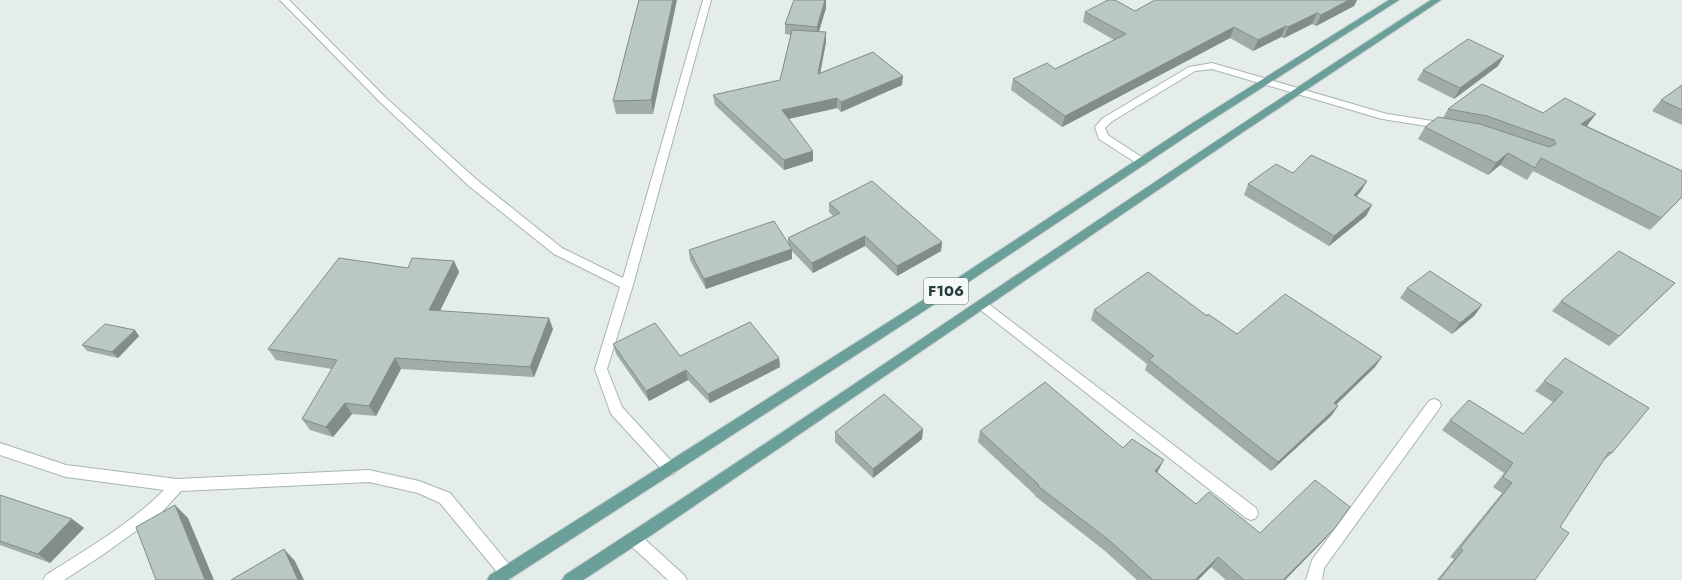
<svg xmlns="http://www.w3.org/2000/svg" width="1682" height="580" font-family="Jost,sans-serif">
<rect width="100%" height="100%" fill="#e5edea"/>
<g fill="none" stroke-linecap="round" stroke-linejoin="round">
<g stroke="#a7b5b2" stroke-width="2">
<g id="minor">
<polygon points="280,0 289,0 385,97 477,180 562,248 623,278 703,0 711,0 633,285 607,369 622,407 675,465 677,469 675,473 670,475 665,473 611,414 595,369 620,287 554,254 469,186 379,101"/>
<polygon points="1212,63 1387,114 1446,123 1451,126 1446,129 1382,119 1212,69 1195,71 1111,122 1105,128 1108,135 1146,160 1147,162 1146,164 1138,164 1099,139 1095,127 1103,118 1189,67"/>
<polygon points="982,300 986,302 1256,508 1258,513 1256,518 1251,520 1246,518 978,308 976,305 978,302"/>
<polygon points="1434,399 1439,401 1441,405 1439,409 1324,568 1322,580 1306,580 1312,560 1429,401"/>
<path d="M0 443 66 465 177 479 369 470 419 481 450 493 512 568 515 573 512 578 508 580 502 578 440 503 418 493 369 482 181 491 161 513 101 556 64 580H43L46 575C84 551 133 522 164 490L66 477 0 455Z"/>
<polygon points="634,532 639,534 684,575 687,580 668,580 629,544 627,539 629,534"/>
</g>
</g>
<g stroke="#c2c9c8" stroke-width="2">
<g id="major">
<polygon points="1389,0 1399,0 1196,130 961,287 508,580 487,580 490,575 953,281 1188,126"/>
<path d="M1431 0H1441L1237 136 650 536 583 580H562L565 575C856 387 1140 188 1431 0Z"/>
</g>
</g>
<use href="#minor" fill="#fff" fill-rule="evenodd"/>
<use href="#major" fill="#6ba09a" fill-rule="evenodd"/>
</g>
<g fill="#a0aca9">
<polygon points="639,0 653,114 616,114 613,101"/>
<polygon points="1155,0 1357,0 1354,6 1316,26 1312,24 1284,38 1281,37 1253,51 1230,38 1062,127 1011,90 1013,79 1055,69 1114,40 1083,22 1085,12 1135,11"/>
<polygon points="826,8 819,32 826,32 826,42 820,74 902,85 841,112 837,108 789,119 813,161 784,170 715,105 713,95 780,80 791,35 785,34 785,24"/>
<polygon points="1498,66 1454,99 1417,80 1423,70"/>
<polygon points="1682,85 1682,125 1652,111 1661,100"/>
<polygon points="1448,109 1543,113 1587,126 1682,171 1682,197 1650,230 1533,171 1527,180 1500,165 1488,175 1418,139 1425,127 1443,118"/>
<polygon points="1293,173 1367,181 1361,191 1356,197 1372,205 1366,216 1329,246 1244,195 1248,184"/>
<polygon points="829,203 942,242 941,251 897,276 865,246 813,273 792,251 792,259 706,289 690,260 689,250 788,243 788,238 833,216 829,212"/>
<polygon points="454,261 459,272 440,311 553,329 534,377 401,369 376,416 352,414 333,437 310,430 302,419 332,369 276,360 268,349 408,268"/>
<polygon points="1675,283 1609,346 1552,311 1561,301"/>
<polygon points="1407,288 1482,305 1474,316 1452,334 1400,298"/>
<polygon points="1094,310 1207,316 1237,334 1375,367 1336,405 1338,406 1331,416 1271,471 1145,370 1147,364 1091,320"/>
<polygon points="139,336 118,358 87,351 82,345"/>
<polygon points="613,344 680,356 779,358 780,367 710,403 688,380 649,401 616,354"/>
<polygon points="1565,358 1612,453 1603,461 1560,527 1535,580 1437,580 1454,559 1450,557 1502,493 1493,487 1504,473 1442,430 1450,420 1523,434 1553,402 1535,391"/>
<polygon points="923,429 922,439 873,478 835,442 835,432"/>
<polygon points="980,431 1123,448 1158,471 1157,472 1196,504 1260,533 1326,538 1285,580 1226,580 1211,567 1198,580 1137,580 1105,551 1035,496 1035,495 978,442"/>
<polygon points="0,495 72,519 84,528 50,563 0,545"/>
</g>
<g fill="#828c89">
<polygon points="673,0 677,0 653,114 651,100"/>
<polygon points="825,0 826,0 826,8 817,37 817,27"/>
<polygon points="1349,0 1357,0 1354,6 1316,26 1321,15"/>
<polygon points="1317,13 1312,24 1284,38 1288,27"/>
<polygon points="1286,26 1281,37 1253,51 1258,40"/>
<polygon points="1234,27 1230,38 1062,127 1065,116"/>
<polygon points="826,32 826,42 818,84 818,74"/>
<polygon points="1504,56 1498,66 1454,99 1460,88"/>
<polygon points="903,76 902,85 841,112 841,102"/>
<polygon points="837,98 837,108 783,120 782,110"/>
<polygon points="1596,114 1587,126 1572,136 1581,124"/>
<polygon points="813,151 813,161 784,170 784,160"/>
<polygon points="1508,153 1500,165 1488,175 1496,163"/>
<polygon points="1367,181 1361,191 1348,206 1354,195"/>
<polygon points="1682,197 1650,230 1661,218"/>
<polygon points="1372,205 1366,216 1329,246 1334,236"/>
<polygon points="865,236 865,246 813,273 812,263"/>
<polygon points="942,242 941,251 897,276 897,266"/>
<polygon points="792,249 792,259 706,289 704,279"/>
<polygon points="454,261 459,272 435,321 429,310"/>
<polygon points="1675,283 1665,293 1609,346 1619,336"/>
<polygon points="1482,305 1474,316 1452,334 1460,323"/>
<polygon points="549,318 553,329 534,377 530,367"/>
<polygon points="135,330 139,336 118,358 112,352"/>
<polygon points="1382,357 1375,367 1327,413 1334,403"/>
<polygon points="395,358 401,369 376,416 369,406"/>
<polygon points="779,358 780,367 710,403 708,394"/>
<polygon points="686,370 688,380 649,401 646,391"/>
<polygon points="345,403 352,414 333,437 326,427"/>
<polygon points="1338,406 1331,416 1271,471 1278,462"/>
<polygon points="923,429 922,439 873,478 873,469"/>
<polygon points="1164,460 1158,471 1149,481 1155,471"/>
<polygon points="175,505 188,518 214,580 205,580"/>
<polygon points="72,519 84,528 50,563 38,554"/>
<polygon points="1335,528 1326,538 1285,580 1283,580"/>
<polygon points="284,549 295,561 304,580 298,580"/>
<polygon points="1218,557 1211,567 1198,580 1195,580"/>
</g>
<g fill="#bac8c4" stroke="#828c89">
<polygon points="639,0 673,0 651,100 613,101"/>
<polygon points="794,0 825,0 817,27 785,24"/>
<polygon points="1108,0 1115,0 1135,11 1155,0 1349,0 1321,15 1317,13 1288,27 1286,26 1258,40 1234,27 1065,116 1013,79 1047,63 1055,69 1126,34 1085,12"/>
<polygon points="792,30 826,32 818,74 873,52 903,76 841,102 837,98 782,110 813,151 784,160 713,95 780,80"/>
<polygon points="1468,39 1504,56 1460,88 1423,70"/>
<polygon points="1482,84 1543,113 1565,98 1596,114 1581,124 1682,171 1682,197 1661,218 1541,158 1535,168 1508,153 1496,163 1425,127 1438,117 1480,124 1549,147 1556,144 1554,140 1487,116 1448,109"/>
<polygon points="1682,85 1682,110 1661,100"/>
<polygon points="1311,155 1367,181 1354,195 1372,205 1334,236 1248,184 1276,164 1293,173"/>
<polygon points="872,181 942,242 897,266 865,236 812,263 788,238 840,213 829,203"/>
<polygon points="774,221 792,249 704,279 689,250"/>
<polygon points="1619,251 1675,283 1619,336 1561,301"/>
<polygon points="339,258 408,268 412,258 454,261 429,310 549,318 530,367 395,358 369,406 345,403 326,427 302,419 337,360 268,349"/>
<polygon points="1430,271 1482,305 1460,323 1407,288"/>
<polygon points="1148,272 1207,316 1208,314 1237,334 1285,294 1382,357 1334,403 1338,406 1278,462 1149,360 1154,356 1094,310"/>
<polygon points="750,322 779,358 708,394 686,370 646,391 613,344 655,323 680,356"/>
<polygon points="105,324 135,330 112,352 82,345"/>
<polygon points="1565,358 1649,408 1612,453 1609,452 1560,527 1569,533 1535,580 1439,580 1463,550 1460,548 1512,483 1503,477 1513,463 1450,420 1469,400 1523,434 1563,392 1544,381"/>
<polygon points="1045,382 1123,448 1132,439 1164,460 1155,471 1196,504 1209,492 1260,533 1315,480 1350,507 1335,528 1283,580 1244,580 1218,557 1195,580 1153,580 1110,541 1038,486 1039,485 980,431"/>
<polygon points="884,394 923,429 873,469 835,432"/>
<polygon points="0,495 72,519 38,554 0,541"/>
<polygon points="175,505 205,580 156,580 136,527"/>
<polygon points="284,549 298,580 231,580"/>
</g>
<g text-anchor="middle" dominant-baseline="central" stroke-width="4" stroke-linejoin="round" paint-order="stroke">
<rect fill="#f5faf8" stroke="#637674" stroke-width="1" x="924" y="278" width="44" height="26" rx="3"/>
<g font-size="15" font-weight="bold" fill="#243e3b">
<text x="946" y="291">F106</text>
</g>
</g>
</svg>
